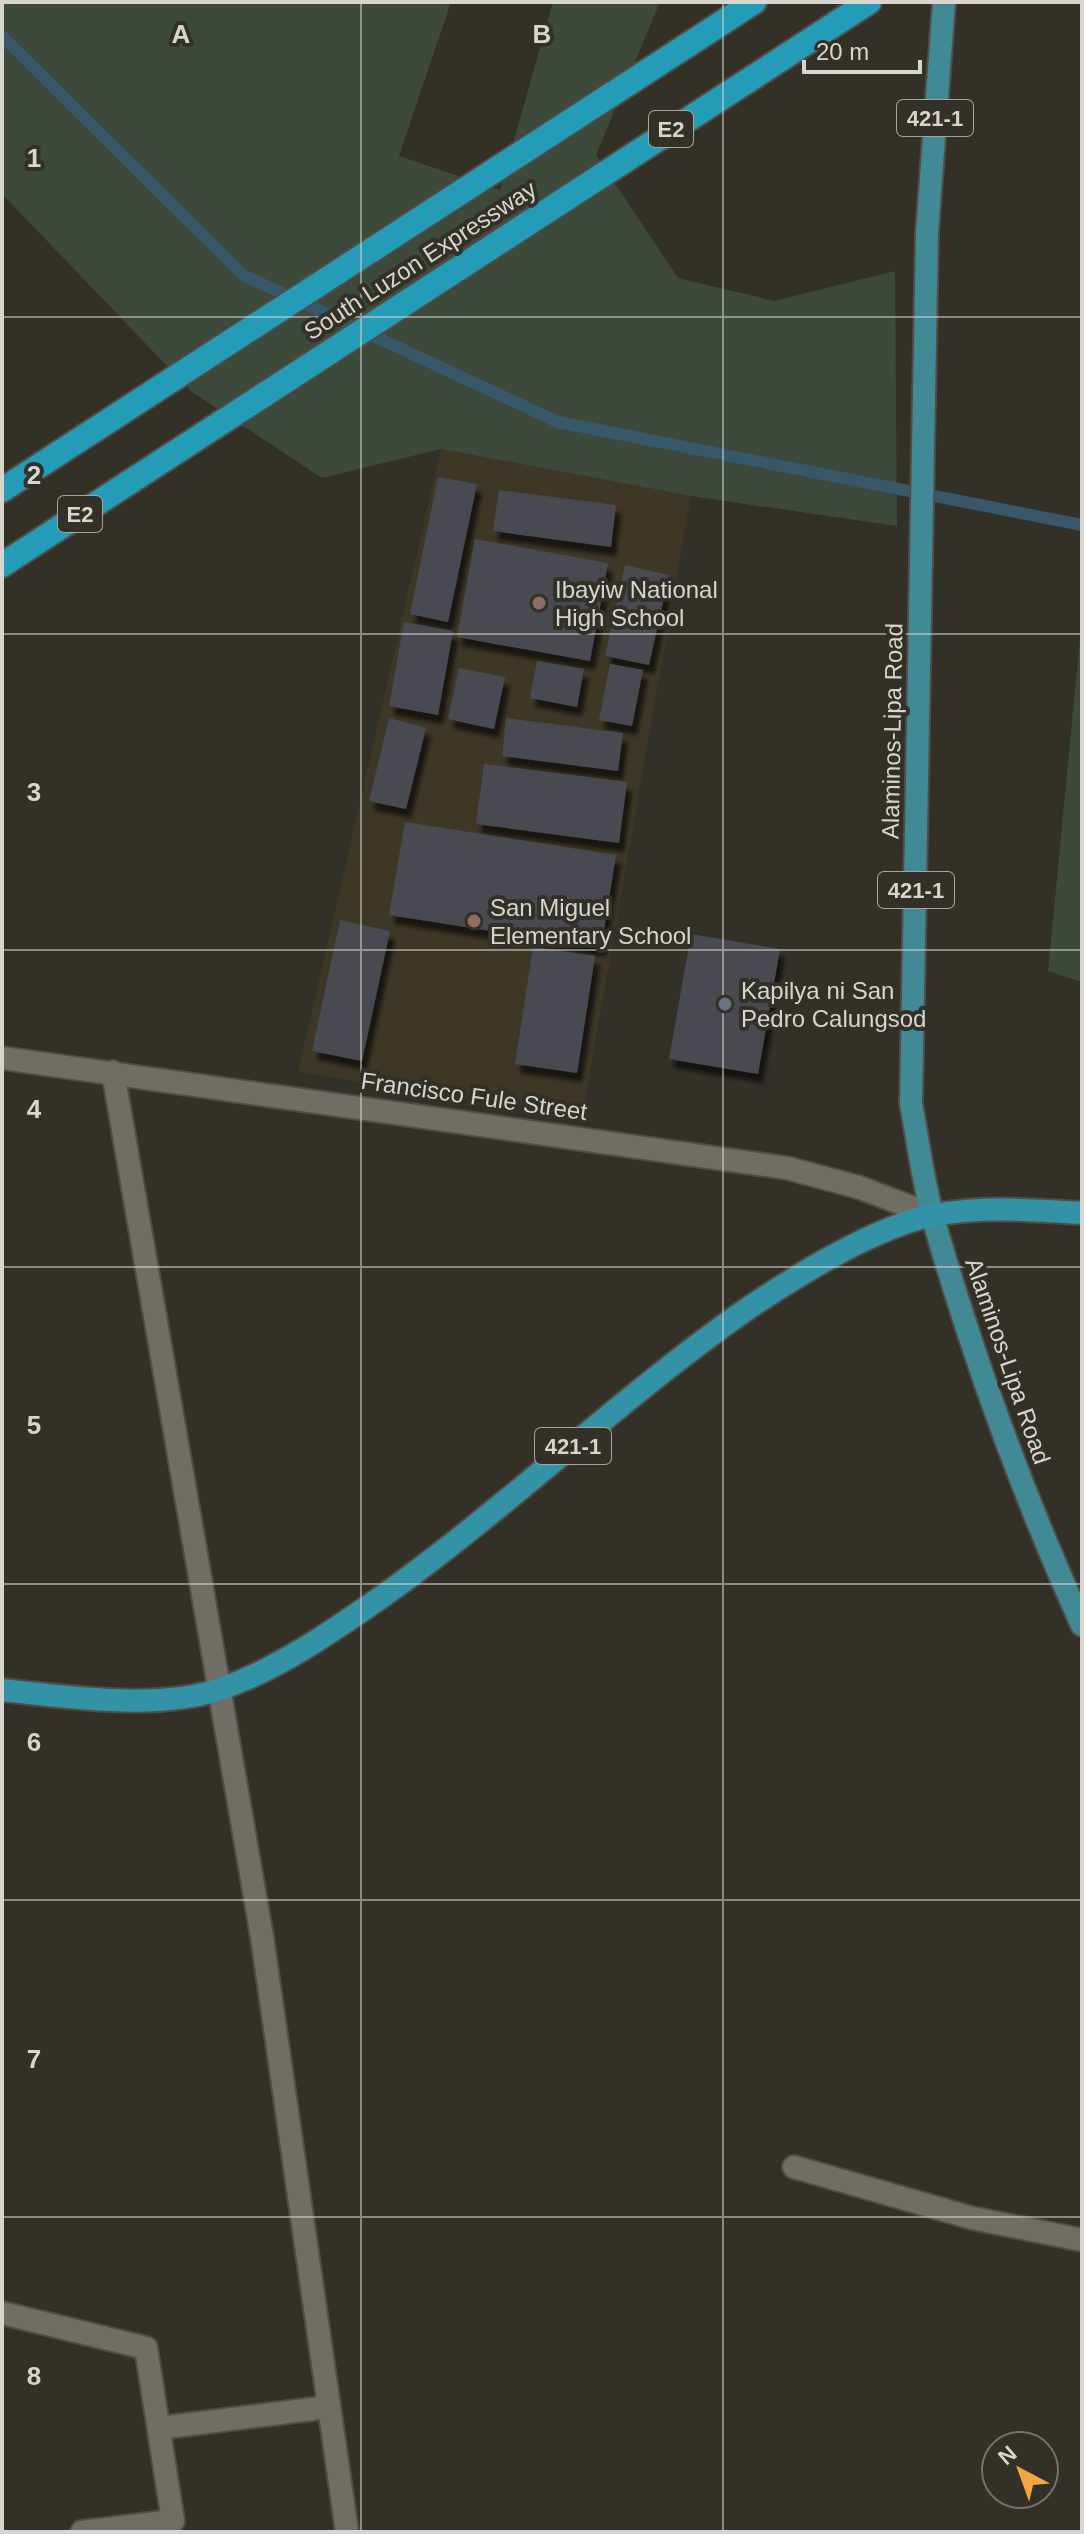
<svg xmlns="http://www.w3.org/2000/svg" width="1084" height="2534" font-family="Helvetica,sans-serif">
<defs>
<filter id="shadow"><feDropShadow dx="5" dy="9" stdDeviation="2" flood-color="#0009"/></filter>
</defs>
<rect width="100%" height="100%" fill="#323027"/>
<polygon fill="#3e3726" points="441,449 691,496 582,1118 298,1072"/>
<g fill="#3c493b">
<polygon points="2,2 451,2 399,156 500,190 553,2 660,2 596,155 678,278 774,301 895,271 897,526 691,496 441,449 322,478 192,392 2,194"/>
<polygon points="1082,618 1082,982 1048,971"/>
</g>
<g fill="none" stroke-linecap="round" stroke-linejoin="round">
<polyline stroke="#385769" stroke-width="12" points="2,36 243,275 558,422 1082,525"/>
</g>
<g fill="#494851" filter="url(#shadow)">
<polygon points="438,477 477,484 448,622 410,614"/>
<polygon points="499,490 616,505 611,547 493,531"/>
<polygon points="475,539 608,563 590,661 457,637"/>
<polygon points="625,565 669,575 649,665 605,656"/>
<polygon points="404,622 453,631 438,715 389,706"/>
<polygon points="537,661 584,669 577,707 530,698"/>
<polygon points="610,664 643,670 632,726 599,720"/>
<polygon points="459,668 505,677 494,729 448,719"/>
<polygon points="389,718 426,728 406,809 369,801"/>
<polygon points="506,718 623,733 618,771 502,756"/>
<polygon points="484,764 627,782 619,843 476,824"/>
<polygon points="405,822 616,855 601,948 389,915"/>
<polygon points="340,920 390,931 362,1061 312,1051"/>
<polygon points="691,934 780,949 758,1074 669,1059"/>
<polygon points="533,947 595,956 577,1073 515,1064"/>
</g>
<g fill="none" stroke-linecap="round" stroke-linejoin="round">
<g stroke="#4f4d45" stroke-width="26">
<g id="minor">
<polyline points="794,2167 972,2218 1082,2240"/>
<polyline points="2,2313 146,2348 173,2521 82,2532"/>
<polyline points="159,2428 329,2407"/>
</g>
</g>
<g stroke="#4f4d45" stroke-width="26">
<polyline id="tertiary" points="113,1072 262,1937 347,2532"/>
</g>
<g stroke="#4f4d45" stroke-width="26">
<polyline id="secondary" points="2,1058 787,1168 858,1187 932,1215"/>
</g>
<g stroke="#4f4d45" stroke-width="26">
<path id="primary" d="M944 2 927 233 911 1104C918 1141 923 1181 933 1218 973 1357 1022 1493 1082 1625"/>
</g>
<g stroke="#4f4d45" stroke-width="26">
<path id="trunk" d="M2 1690C67 1697 161 1711 223 1688 280 1668 334 1630 383 1596 509 1506 620 1398 747 1309 798 1275 874 1227 934 1215 982 1206 1033 1210 1082 1213"/>
</g>
<g stroke="#4f4d45" stroke-width="28">
<g id="motorway">
<polyline points="2,490 754,2"/>
<polyline points="2,565 869,2"/>
</g>
</g>
<use href="#minor" stroke="#706e64" stroke-width="22"/>
<use href="#tertiary" stroke="#706e64" stroke-width="22"/>
<use href="#secondary" stroke="#706e64" stroke-width="22"/>
<use href="#primary" stroke="#428996" stroke-width="22"/>
<use href="#trunk" stroke="#3392a6" stroke-width="22"/>
<use href="#motorway" stroke="#249bb7" stroke-width="24"/>
</g>
<path fill="none" stroke="#d6d5cf" stroke-width="2" stroke-opacity="0.55" d="M361 2V2532M723 2V2532M2 317H1082M2 634H1082M2 950H1082M2 1267H1082M2 1584H1082M2 1900H1082M2 2217H1082"/>
<g fill="#8d6e63" stroke="#323027" stroke-width="3">
<circle cx="539" cy="603" r="8"/>
<circle cx="474" cy="921" r="8"/>
</g>
<circle fill="#6b7280" stroke="#323027" stroke-width="3" cx="725" cy="1004" r="8"/>
<g text-anchor="middle" dominant-baseline="central" stroke-width="8" stroke-linejoin="round" paint-order="stroke">
<g fill="#323027" stroke="#a5a49d" stroke-width="2">
<rect x="897" y="100" width="76" height="36" rx="6"/>
<rect x="649" y="111" width="44" height="36" rx="6"/>
<rect x="58" y="496" width="44" height="36" rx="6"/>
<rect x="878" y="872" width="76" height="36" rx="6"/>
<rect x="535" y="1428" width="76" height="36" rx="6"/>
</g>
<g font-size="22" font-weight="bold" fill="#d6d5cf">
<text x="935" y="118">421-1</text>
<text x="671" y="129">E2</text>
<text x="80" y="514">E2</text>
<text x="916" y="890">421-1</text>
<text x="573" y="1446">421-1</text>
</g>
<g font-size="24" fill="#d6d5cf" stroke="#323027">
<text transform="translate(420 260) rotate(-33)">South Luzon Expressway</text>
<text transform="translate(892 731) rotate(-89)">Alaminos-Lipa Road</text>
<text transform="translate(474 1096) rotate(8)">Francisco Fule Street</text>
<text transform="translate(1008 1361) rotate(71)">Alaminos-Lipa Road</text>
</g>
<g font-size="24" fill="#d6d5cf" stroke="#323027" text-anchor="start">
<text x="555" y="589">Ibayiw National<tspan x="555" dy="28">High School</tspan></text>
<text x="490" y="907">San Miguel<tspan x="490" dy="28">Elementary School</tspan></text>
<text x="741" y="990">Kapilya ni San<tspan x="741" dy="28">Pedro Calungsod</tspan></text>
</g>
</g>
<g font-size="26" text-anchor="middle" font-weight="bold" fill="#d6d5cf" stroke="#323027" stroke-width="8" stroke-linejoin="round" paint-order="stroke">
<text x="181" y="43">A</text>
<text x="542" y="43">B</text>
<text x="34" y="167">1</text>
<text x="34" y="484">2</text>
<text x="34" y="801">3</text>
<text x="34" y="1118">4</text>
<text x="34" y="1434">5</text>
<text x="34" y="1751">6</text>
<text x="34" y="2068">7</text>
<text x="34" y="2385">8</text>
</g>
<rect width="1084" height="2534" fill="none" stroke="#d6d5cf" stroke-width="8"/>
<g transform="translate(1020 2470) rotate(319)"><circle r="38" fill="#323027" stroke="#74726a" stroke-width="2"/>
<path d="M0-6L14 30L0 20L-14 30Z" fill="#f4a443"/>
<text y="-12" font-size="22" font-weight="bold" text-anchor="middle" fill="#d6d5cf">N</text>
</g>
<path d="M804 60v12h116v-12" fill="none" stroke="#d6d5cf" stroke-width="4"/>
<text x="816" y="60" font-size="24" fill="#d6d5cf" stroke="#323027" stroke-width="6" paint-order="stroke">20 m</text>
</svg>
